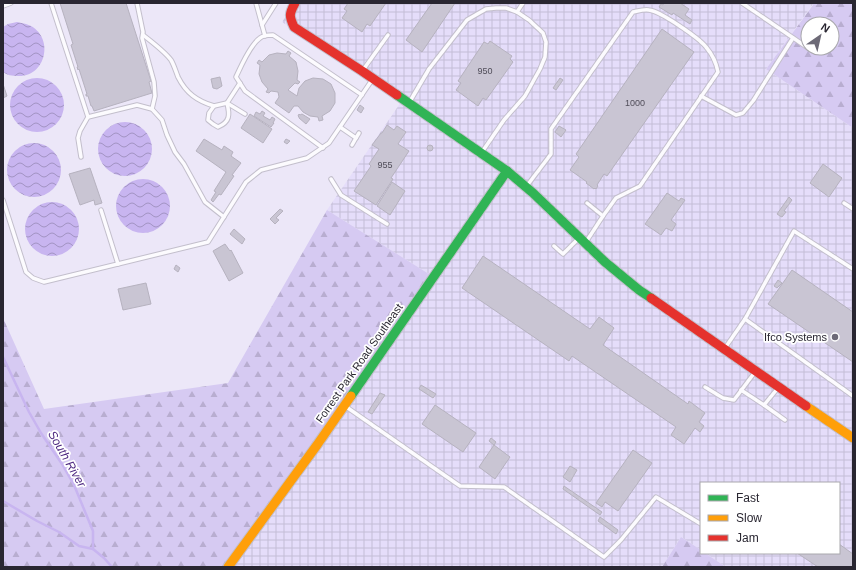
<svg xmlns="http://www.w3.org/2000/svg" width="856" height="570" font-family="Arial,sans-serif">
<defs>
<pattern id="industrial-grid" width="8" height="8" patternUnits="userSpaceOnUse"><rect width="8" height="8" fill="#e5ddfa"/><path d="M0 4h8M4 0v8" fill="none" stroke="#c4bed7"/></pattern>
<pattern id="forest-firs" width="22" height="20" patternUnits="userSpaceOnUse"><rect width="22" height="20" fill="#d6caf2"/><path d="M5 1l3.5 6h-7zM16 11l3.5 6h-7z" fill="#b8add0"/></pattern>
<pattern id="water-waves" width="16" height="10" patternUnits="userSpaceOnUse"><rect width="16" height="10" fill="#c8b5f0"/><path d="M0 5q4-4 8 0t8 0" fill="none" stroke="#a293c3"/></pattern>
</defs>
<rect width="100%" height="100%" fill="#ece7f8"/>
<polygon fill="url(#industrial-grid)" points="295,3 811,3 813,4 766,69 853,128 853,567 726,567 705,553 839,553 839,483 701,483 701,550 681,537 662,567 244,567 230,564 437,279 327,210 401,102 282,22"/>
<g fill="url(#forest-firs)" fill-rule="evenodd">
<path d="M811 3H853V128L766 69 813 5ZM808 24H832V48H808Z"/>
<polygon points="327,210 437,279 231,564 244,567 3,567 3,318 44,409 228,383"/>
<polygon points="681,537 701,550 701,553 705,553 726,567 662,567"/>
</g>
<g fill="url(#water-waves)">
<path d="M17 22C20 23 23 23 26 24 55 33 48 77 18 76 12 76 7 75 3 72V27L8 24Z"/>
<circle cx="37" cy="105" r="27"/>
<circle cx="125" cy="149" r="27"/>
<circle cx="34" cy="170" r="27"/>
<circle cx="143" cy="206" r="27"/>
<circle cx="52" cy="229" r="27"/>
</g>
<g fill="none" stroke-linecap="round" stroke-linejoin="round">
<g stroke="#c8b5f0" stroke-width="2.5">
<polyline points="3,357 29,412 41,433 62,464 74,485 93,531 93,549"/>
<polyline points="3,501 37,521 59,532 79,546 93,549 104,558 112,567"/>
</g>
</g>
<g fill="#c9c5d3" stroke="#b6b2bf">
<polygon points="60,3 126,3 151,81 149,82 152,93 94,111 92,106 91,106 88,96 86,96 86,94 87,94 79,69 78,70 77,67 78,67 71,45 73,44"/>
<polygon points="348,3 386,3 370,26 367,24 362,32 342,18 347,11 344,9"/>
<polygon points="432,3 455,3 422,52 406,40"/>
<polygon points="664,3 680,3 689,9 685,15 692,20 690,24 673,13 672,15 659,7 661,4 663,5"/>
<polygon points="662,29 694,52 607,176 604,174 597,185 598,186 596,189 595,188 594,189 586,183 587,182 570,170 579,157 576,154"/>
<polygon points="490,41 512,56 510,59 513,62 486,100 483,98 478,106 456,90 461,83 458,81 484,42 488,44"/>
<polygon points="288,51 291,53 289,56 296,62 298,71 297,80 300,82 298,84 295,83 288,90 297,96 299,88 305,81 313,78 323,79 331,84 335,93 335,103 330,111 322,116 323,120 319,121 318,117 310,116 303,112 298,106 294,106 289,113 275,103 279,97 278,92 271,91 269,93 266,92 268,89 262,82 259,74 260,65 257,63 259,60 262,62 269,55 277,53 286,54"/>
<polygon points="220,77 222,86 217,89 213,88 211,79"/>
<polygon points="560,78 563,80 556,90 553,88"/>
<polygon points="3,84 7,96 3,98"/>
<polygon points="360,105 364,108 361,113 357,110"/>
<polygon points="262,111 265,113 263,116 270,120 272,117 275,119 273,123 274,123 271,127 254,116 256,112 260,114"/>
<polygon points="250,114 272,129 263,143 241,128"/>
<polygon points="299,114 300,115 302,114 310,119 306,124 299,118 299,117 298,116"/>
<polygon points="387,125 394,130 397,126 406,132 398,144 409,151 391,178 393,179 376,205 354,191 371,166 369,164 379,149 372,145 381,133 382,133"/>
<polygon points="559,126 566,130 561,137 555,132"/>
<polygon points="204,139 222,150 224,146 233,152 231,156 241,163 232,175 234,176 221,195 219,194 213,202 211,200 216,192 214,191 226,172 196,151"/>
<polygon points="286,139 290,141 287,144 284,142"/>
<circle cx="430" cy="148" r="3"/>
<polygon points="823,164 842,178 829,197 810,183"/>
<polygon points="90,168 102,203 95,205 94,200 80,205 69,174"/>
<polygon points="392,182 405,191 390,215 377,206"/>
<polygon points="667,193 679,201 681,198 685,200 671,220 676,224 672,231 666,228 661,235 645,224"/>
<polygon points="789,197 792,200 784,211 786,212 782,217 780,216 777,214"/>
<polygon points="280,209 283,211 276,218 279,220 275,224 270,219"/>
<polygon points="234,229 245,239 242,244 230,234"/>
<polygon points="225,244 230,251 231,250 243,273 229,281 213,251"/>
<polygon points="483,256 590,329 599,317 614,328 603,345 688,404 689,401 705,413 699,422 704,426 700,432 695,428 684,444 671,435 676,427 572,356 569,361 462,288"/>
<polygon points="176,265 180,268 178,272 174,269"/>
<polygon points="792,270 853,312 853,362 768,304"/>
<polygon points="778,280 782,283 777,288 774,286"/>
<polygon points="146,283 151,304 123,310 118,289"/>
<polygon points="421,385 436,394 433,398 419,389"/>
<polygon points="380,393 385,395 372,414 368,412"/>
<polygon points="435,405 476,433 463,452 422,424"/>
<polygon points="491,438 496,442 494,445 489,441"/>
<polygon points="494,445 510,457 495,479 479,467"/>
<polygon points="633,450 652,463 618,511 605,502 602,507 596,503"/>
<polygon points="570,466 577,470 570,482 563,477"/>
<polygon points="564,486 602,512 600,515 563,489"/>
<polygon points="600,517 618,530 616,534 598,521"/>
<polygon points="839,544 853,554 853,567 818,567 797,553 839,553"/>
</g>
<g fill="none" stroke-linecap="round" stroke-linejoin="round">
<g stroke="#c3bfcc" stroke-width="5.5">
<g id="lane">
<polyline points="51,3 88,117"/>
<polyline points="137,3 143,32 142,38 154,82 155,96 152,109"/>
<polyline points="256,3 265,36"/>
<polyline points="742,3 808,48"/>
<polyline points="3,6 11,3"/>
<polyline points="517,12 523,3"/>
<polyline points="262,25 276,3"/>
<path d="M143 35C152 42 164 51 171 60 174 65 176 72 178 77 186 93 197 101 214 106"/>
<polyline points="363,70 388,35"/>
<polyline points="240,83 227,103 245,114"/>
<polyline points="701,96 736,115 743,113 753,101 793,38"/>
<path d="M227 103C230 115 230 122 218 127L213 124 208 120 209 113 214 106Z"/>
<polyline points="409,103 429,69 467,20 486,9 496,8 506,8 517,12 529,20 543,33 546,42 545,57 540,69 525,96 504,120 482,152"/>
<polyline points="340,127 356,138 359,133"/>
<polyline points="352,145 356,138"/>
<path d="M323 148 245 91 236 77C241 66 250 45 260 38 263 35 268 35 273 35L362 95"/>
<polyline points="81,157 78,138 80,131 88,117 137,105 152,109 162,120 167,135 175,152 184,164 205,202 224,217"/>
<polyline points="331,179 341,195 387,224"/>
<path d="M526 187 551 154V129L633 12C638 11 644 9 649 10 660 11 699 38 706 47 713 55 716 62 718 72L640 186 616 198 603 216"/>
<polyline points="3,200 26,272 33,278 44,282 208,242 246,182 261,170 307,158 329,143 372,80"/>
<polyline points="844,203 853,209"/>
<polyline points="101,210 118,264"/>
<polyline points="586,242 603,216 587,203"/>
<polyline points="554,246 563,254 579,238"/>
<polyline points="745,319 853,396"/>
<polyline points="725,348 745,319 794,231 853,269"/>
<polyline points="705,387 723,398 734,400 755,372"/>
<polyline points="778,388 764,405 785,420"/>
<polyline points="741,390 764,405"/>
<polyline points="345,406 460,486 504,487 604,557 621,540 656,497 701,524"/>
</g>
</g>
<g stroke="#c3bfcc" stroke-width="11">
<g id="fast">
<polyline points="397,95 507,171 533,193 605,262 639,290 651,298"/>
<polyline points="351,396 507,171"/>
</g>
</g>
<g stroke="#c3bfcc" stroke-width="11">
<g id="slow">
<polyline points="806,406 853,438"/>
<polyline points="228,567 317,445 351,396"/>
</g>
</g>
<g stroke="#c3bfcc" stroke-width="11">
<g id="jam">
<path d="M295 3C289 14 289 16 294 27L362 71 397 95"/>
<polyline points="651,298 806,406"/>
</g>
</g>
<use href="#lane" stroke="#fcfbfe" stroke-width="3.5"/>
<use href="#fast" stroke="#30b455" stroke-width="9"/>
<use href="#slow" stroke="#ff9f0a" stroke-width="9"/>
<use href="#jam" stroke="#e5322d" stroke-width="9"/>
</g>
<circle fill="#6d6a77" stroke="#fff" stroke-width="1.5" cx="835" cy="337" r="4"/>
<g text-anchor="middle" dominant-baseline="central" stroke-width="3.5" stroke-linejoin="round" paint-order="stroke">
<g font-size="9" fill="#514e5a">
<text x="485" y="71">950</text>
<text x="635" y="103">1000</text>
<text x="385" y="165">955</text>
</g>
<g font-size="11" fill="#292631" stroke="#fff" text-anchor="end">
<text x="827" y="337">Ifco Systems</text>
</g>
<g font-size="11" fill="#292631" stroke="#fff">
<text transform="translate(359 363) rotate(-55)">Forrest Park Road Southeast</text>
</g>
<g font-size="12" font-style="italic" fill="#4d2880" stroke="#fff">
<text transform="translate(67 459) rotate(60)">South River</text>
</g>
</g>
<rect width="856" height="570" fill="none" stroke="#292631" stroke-width="8"/>
<rect x="700" y="482" width="140" height="72" fill="#ffffff" stroke="#a9a8ad"/>
<rect x="708" y="495" width="20" height="6" fill="#30b455" stroke="#a9a8ad"/>
<text x="736" y="502" font-size="12" fill="#292631">Fast</text>
<rect x="708" y="515" width="20" height="6" fill="#ff9f0a" stroke="#a9a8ad"/>
<text x="736" y="522" font-size="12" fill="#292631">Slow</text>
<rect x="708" y="535" width="20" height="6" fill="#e5322d" stroke="#a9a8ad"/>
<text x="736" y="542" font-size="12" fill="#292631">Jam</text>
<g transform="translate(820 36) rotate(34)"><circle r="19" fill="#ffffff" stroke="#a9a8ad"/>
<path d="M0-3L7 15L0 10L-7 15Z" fill="#6d6a77"/>
<text y="-6" font-size="11" font-weight="bold" text-anchor="middle" fill="#292631">N</text>
</g>
</svg>
